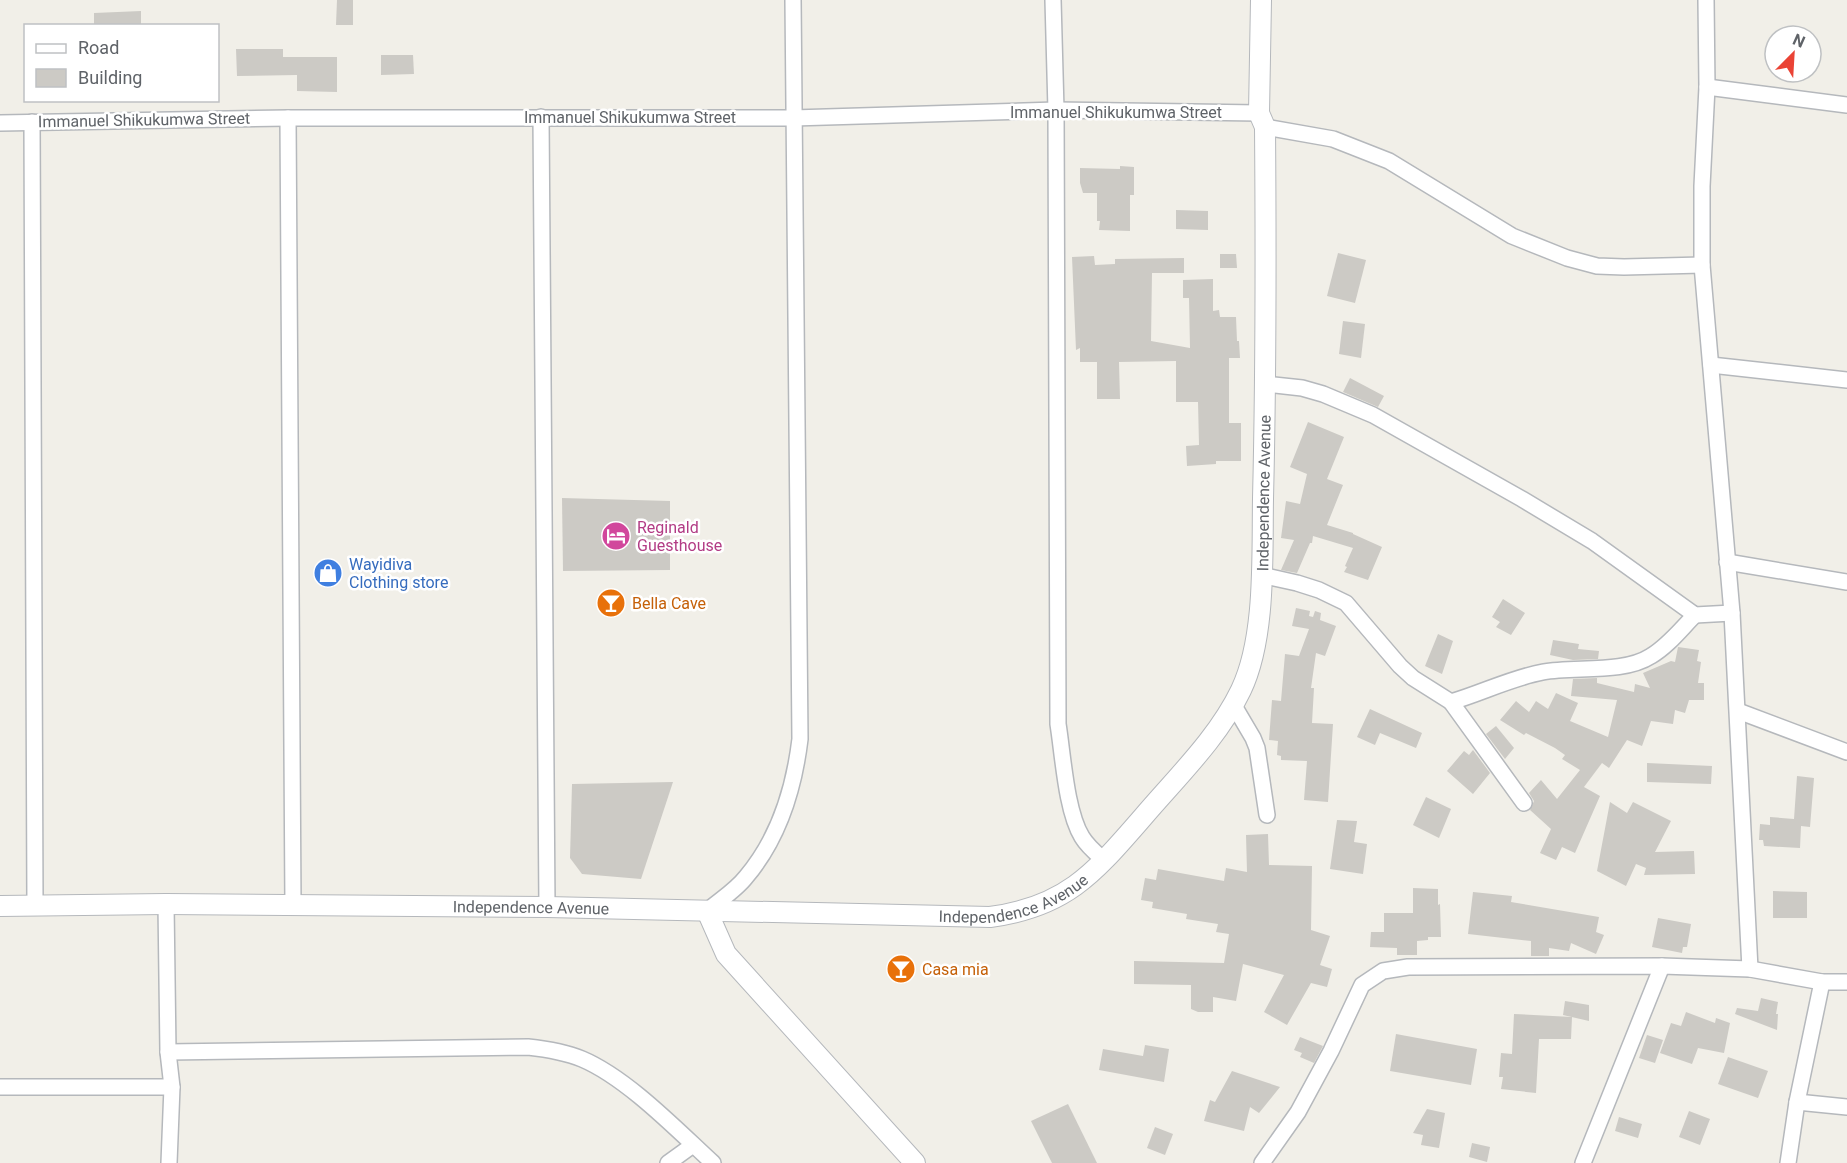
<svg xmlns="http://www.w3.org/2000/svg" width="1847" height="1163" font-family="Roboto,sans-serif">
<rect width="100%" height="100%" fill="#f1efe8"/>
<g fill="#cccac5">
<polygon points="337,0 353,0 353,25 336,25"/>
<polygon points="141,11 141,26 94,26 94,13"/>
<polygon points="236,49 283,49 283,57 337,57 337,92 297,91 297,75 237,76"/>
<polygon points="381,55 413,55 414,74 381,75"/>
<polygon points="1120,166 1134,167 1134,195 1130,195 1130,231 1099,230 1100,221 1097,221 1097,193 1083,193 1080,183 1080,168 1120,169"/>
<polygon points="1176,210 1208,211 1208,230 1176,229"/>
<polygon points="1338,253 1366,260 1355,303 1327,296"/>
<polygon points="1220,254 1236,254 1237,268 1220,268"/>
<polygon points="1094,256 1095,265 1115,264 1115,259 1184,258 1184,273 1152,273 1151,341 1190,348 1189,298 1183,298 1183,280 1213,279 1213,311 1219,310 1220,317 1236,317 1237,341 1239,341 1240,358 1229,358 1229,423 1241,423 1241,461 1216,461 1216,464 1187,466 1186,446 1199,445 1198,402 1176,402 1176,361 1119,362 1120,399 1097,399 1097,362 1080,362 1080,348 1076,350 1072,257"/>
<polygon points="1343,321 1365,324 1361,358 1339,354"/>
<polygon points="1350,378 1384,396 1378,407 1343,392"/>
<polygon points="1308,422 1344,437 1327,479 1343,485 1327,525 1353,533 1353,534 1382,547 1368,580 1344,572 1347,567 1345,566 1353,548 1313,536 1312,543 1310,543 1297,573 1281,570 1294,540 1281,538 1286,501 1300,504 1307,474 1290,467"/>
<polygon points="562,498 670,501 670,570 563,571"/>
<polygon points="1503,599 1525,613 1511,635 1496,627 1500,622 1492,617"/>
<polygon points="1296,608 1310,611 1309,616 1313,617 1315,611 1321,613 1320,620 1336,626 1325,656 1316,653 1311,688 1314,688 1312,723 1333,724 1328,802 1304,800 1307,761 1281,760 1281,756 1277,755 1278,741 1269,740 1272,700 1281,701 1285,654 1299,656 1309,629 1292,626"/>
<polygon points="1438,634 1453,641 1442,674 1425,666"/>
<polygon points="1553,640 1579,644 1578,649 1599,651 1598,659 1573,660 1550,655"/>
<polygon points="1678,647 1699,650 1697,661 1701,662 1698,683 1704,683 1704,700 1689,700 1685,713 1675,710 1673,724 1651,721 1642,746 1627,740 1609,768 1602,763 1584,787 1600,796 1575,853 1562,847 1556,860 1540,853 1551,829 1530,810 1534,801 1529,793 1541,780 1557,799 1580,770 1562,759 1565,755 1555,748 1526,733 1524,735 1500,720 1516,701 1529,712 1536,701 1548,709 1556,693 1578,703 1570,721 1608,737 1617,700 1571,696 1573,679 1597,678 1597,683 1634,692 1635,684 1650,688 1643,673 1671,661 1675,662"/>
<polygon points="1370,709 1422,733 1416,748 1380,733 1375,745 1357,737"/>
<polygon points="1496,726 1514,748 1505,759 1486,734"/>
<polygon points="1473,750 1490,773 1473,794 1447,771 1464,751 1469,755"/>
<polygon points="1647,763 1712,766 1711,784 1647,782"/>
<polygon points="1797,776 1814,778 1810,827 1801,826 1800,848 1764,846 1763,840 1759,840 1760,824 1770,825 1770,817 1794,819"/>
<polygon points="673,782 641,879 582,874 570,858 572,784"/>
<polygon points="1426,797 1451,809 1439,838 1413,825"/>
<polygon points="1610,802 1627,813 1633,802 1671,821 1655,852 1694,851 1695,874 1644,875 1646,868 1636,864 1626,886 1597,871"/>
<polygon points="1337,820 1357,821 1354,842 1367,844 1363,874 1330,869"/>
<polygon points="1268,834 1269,865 1312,866 1311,930 1330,936 1320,965 1332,969 1327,987 1311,983 1287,1025 1264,1012 1284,975 1243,964 1236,1001 1213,997 1213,1012 1198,1012 1191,1009 1191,985 1134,984 1134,961 1224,963 1229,934 1216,932 1218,924 1186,919 1187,914 1152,908 1153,902 1141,900 1145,878 1156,880 1158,869 1224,881 1226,868 1247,872 1246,835"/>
<polygon points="1413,888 1438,889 1438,905 1440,904 1441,937 1428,937 1428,940 1417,941 1417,955 1397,955 1397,948 1370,947 1371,932 1384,932 1384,913 1413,913"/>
<polygon points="1773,891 1807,892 1807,918 1773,918"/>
<polygon points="1473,892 1512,896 1511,902 1599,917 1596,932 1604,935 1596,954 1571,943 1569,951 1549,948 1549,956 1531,956 1531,941 1468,934"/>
<polygon points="1658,918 1691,924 1687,947 1683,947 1682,953 1652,947"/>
<polygon points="1761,998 1778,1002 1776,1014 1778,1014 1777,1030 1735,1014 1737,1008 1758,1011"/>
<polygon points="1565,1001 1589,1005 1589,1021 1563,1015"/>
<polygon points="1686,1012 1715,1023 1716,1018 1730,1023 1724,1053 1698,1048 1692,1064 1660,1053 1671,1023 1681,1026"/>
<polygon points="1514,1014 1572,1017 1571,1039 1539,1039 1536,1093 1501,1089 1503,1077 1499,1077 1501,1053 1512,1054"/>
<polygon points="1396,1034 1477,1049 1471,1085 1390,1071"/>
<polygon points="1647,1035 1663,1040 1655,1063 1639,1058"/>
<polygon points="1300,1037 1323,1046 1314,1063 1300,1057 1302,1053 1294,1050"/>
<polygon points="1145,1045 1169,1049 1164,1082 1099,1070 1103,1049 1143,1056"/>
<polygon points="1728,1057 1768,1071 1758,1098 1718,1084"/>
<polygon points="1232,1071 1280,1087 1259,1113 1250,1107 1244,1131 1204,1121 1210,1100 1215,1102"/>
<polygon points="1068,1104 1097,1163 1052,1163 1031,1121"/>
<polygon points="1427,1109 1445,1113 1439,1148 1421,1145 1423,1135 1413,1133"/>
<polygon points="1689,1111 1710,1119 1700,1145 1679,1137"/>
<polygon points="1619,1117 1642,1124 1638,1138 1615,1131"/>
<polygon points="1155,1127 1173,1134 1165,1155 1147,1148"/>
<polygon points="1472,1143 1490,1147 1487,1162 1469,1157"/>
</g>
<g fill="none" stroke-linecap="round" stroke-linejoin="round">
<g stroke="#b5b8bc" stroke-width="18">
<g id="minor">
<path d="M1053 0 1056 110 1058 724C1063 755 1066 811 1082 837 1088 847 1097 854 1105 861"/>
<polyline points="1706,0 1707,87 1702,186 1702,265 1732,613 1750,969"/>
<polyline points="1707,87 1847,105"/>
<polyline points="541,117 547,907"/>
<polyline points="288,118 293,906"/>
<polyline points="32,122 35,906"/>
<polyline points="0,123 288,118 793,118 1056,110 1259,113"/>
<polyline points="1265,127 1333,139 1389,161 1512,236 1567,258 1597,266 1624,267 1702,265"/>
<polyline points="1711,365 1847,380"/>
<polyline points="1266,384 1302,388 1323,394 1373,415 1522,499 1592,541 1695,615 1732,613"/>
<polyline points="1727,562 1847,582"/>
<polyline points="1261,575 1297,583 1319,590 1346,603 1400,666 1413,678 1451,702 1524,803"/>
<path d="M1451 702C1482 693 1511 678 1543 672 1575 666 1623 674 1651 656 1668 646 1681 629 1695 615"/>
<polyline points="1233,704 1253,738 1257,748 1267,815"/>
<polyline points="1738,711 1847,752"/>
<polyline points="166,904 168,1052 172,1087 169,1163"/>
<path d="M707 911C720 900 736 890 746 877 779 838 794 789 800 739L793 0"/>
<path d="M168 1052 528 1047C546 1049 565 1052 582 1059 627 1078 677 1130 713 1163"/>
<polyline points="0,1087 172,1087"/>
<polyline points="1797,1102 1847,1107"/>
<polyline points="668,1163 693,1145"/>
<polyline points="1262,1163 1298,1112 1331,1051 1362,985 1383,971 1408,967 1662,966 1750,969 1822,982 1847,982"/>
<polyline points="1583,1163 1662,966"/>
<polyline points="1788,1163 1797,1102 1822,982"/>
</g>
</g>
<g stroke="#b5b8bc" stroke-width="22">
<g id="tertiary">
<path id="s1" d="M0 906 166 904 547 907 990 917C1067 907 1095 872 1143 817 1177 777 1218 738 1241 690 1266 638 1262 556 1263 499 1266 375 1266 251 1265 127L1259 113 1261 0"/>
<polyline points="707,911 726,954 915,1163"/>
</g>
</g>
<use href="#minor" stroke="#fff" stroke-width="15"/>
<use href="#tertiary" stroke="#fff" stroke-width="20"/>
</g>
<defs>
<g id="hotel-disc" transform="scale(1.5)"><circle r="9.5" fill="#d1479c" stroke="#fff"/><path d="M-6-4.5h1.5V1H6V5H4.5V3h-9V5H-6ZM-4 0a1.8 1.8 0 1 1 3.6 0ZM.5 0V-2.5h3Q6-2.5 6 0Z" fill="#fff"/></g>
<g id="shop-disc" transform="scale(1.5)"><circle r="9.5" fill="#3f7fe0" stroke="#fff"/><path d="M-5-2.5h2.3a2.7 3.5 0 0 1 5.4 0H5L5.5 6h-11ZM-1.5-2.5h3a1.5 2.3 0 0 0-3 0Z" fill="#fff"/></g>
<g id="bar-disc" transform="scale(1.5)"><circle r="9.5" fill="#e8710a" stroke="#fff"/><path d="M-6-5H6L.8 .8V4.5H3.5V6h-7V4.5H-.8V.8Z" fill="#fff"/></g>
</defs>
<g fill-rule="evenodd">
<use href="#hotel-disc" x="616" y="536"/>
<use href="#shop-disc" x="328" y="573"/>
<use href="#bar-disc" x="611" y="603"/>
<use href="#bar-disc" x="901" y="969"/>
</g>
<g text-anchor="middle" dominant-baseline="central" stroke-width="5" stroke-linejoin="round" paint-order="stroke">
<g font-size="16" fill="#5f6368" stroke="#fff">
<text x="1116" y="112">Immanuel Shikukumwa Street</text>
<text x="630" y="117">Immanuel Shikukumwa Street</text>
<text transform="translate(144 120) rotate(-1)">Immanuel Shikukumwa Street</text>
<text stroke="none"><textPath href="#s1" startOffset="1539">Independence Avenue</textPath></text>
<text stroke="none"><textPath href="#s1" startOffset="1017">Independence Avenue</textPath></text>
<text stroke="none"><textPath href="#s1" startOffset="531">Independence Avenue</textPath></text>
</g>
<g font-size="16" fill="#b23c85" stroke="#fff" text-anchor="start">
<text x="637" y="527">Reginald<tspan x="637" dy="18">Guesthouse</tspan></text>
</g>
<g font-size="16" fill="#366cbe" stroke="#fff" text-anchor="start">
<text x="349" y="564">Wayidiva<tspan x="349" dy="18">Clothing store</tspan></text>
</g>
<g font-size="16" fill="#c56008" stroke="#fff" text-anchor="start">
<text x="632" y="603">Bella Cave</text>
<text x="922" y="969">Casa mia</text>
</g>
</g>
<rect x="24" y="24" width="195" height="78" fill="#ffffff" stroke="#bfc1c3" stroke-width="1.5"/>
<rect x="36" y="44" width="30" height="9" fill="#ffffff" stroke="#bfc1c3" stroke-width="1.5"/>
<text x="78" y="54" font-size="18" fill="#5f6368">Road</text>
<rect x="36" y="69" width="30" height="18" fill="#cccac5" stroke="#bfc1c3" stroke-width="1.5"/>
<text x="78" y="84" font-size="18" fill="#5f6368">Building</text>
<g transform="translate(1793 54) rotate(24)"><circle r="28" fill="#ffffff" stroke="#bfc1c3" stroke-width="1.5"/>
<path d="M0-4.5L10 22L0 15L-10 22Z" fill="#ea4335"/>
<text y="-9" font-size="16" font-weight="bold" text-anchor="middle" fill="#5f6368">N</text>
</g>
</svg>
